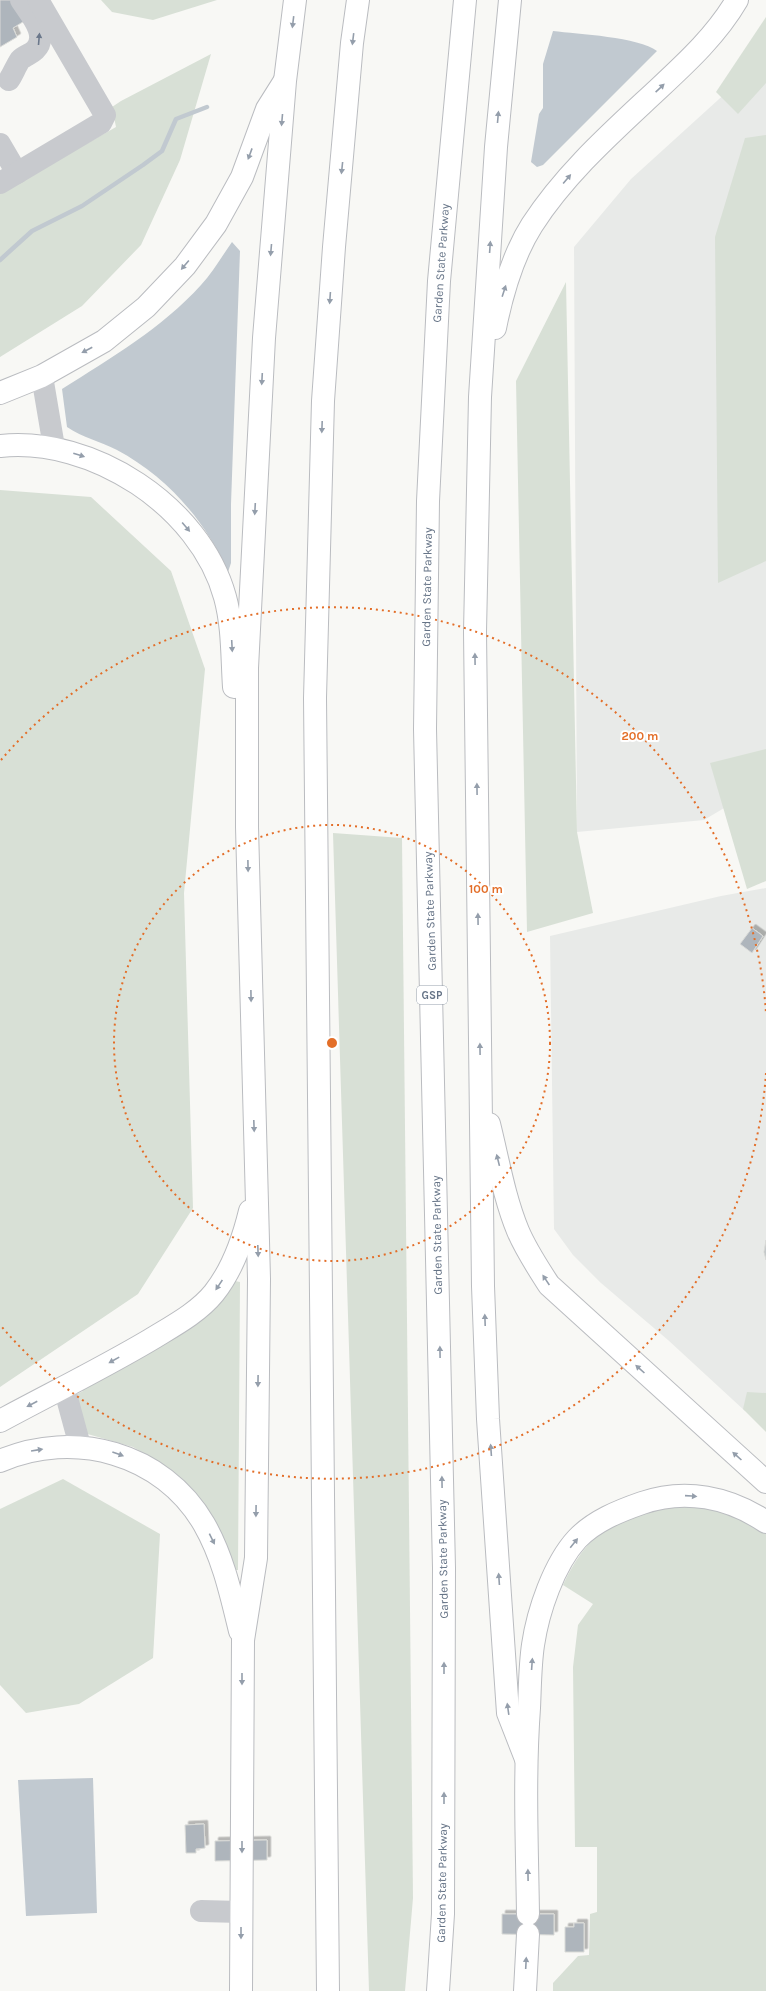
<svg xmlns="http://www.w3.org/2000/svg" width="766" height="1991" font-family="Karla,sans-serif">
<defs>
<filter id="shadow"><feDropShadow dx="3.5" dy="-3.5" stdDeviation="0" flood-color="#0004"/></filter>
</defs>
<rect width="100%" height="100%" fill="#f8f8f5"/>
<g fill="#e8eae8">
<polygon points="766,46 766,783 704,820 577,832 574,247 631,179 729,90"/>
<polygon points="766,888 766,1411 745,1411 668,1340 601,1283 573,1255 554,1229 550,936 721,896"/>
</g>
<g fill="#d8e0d6">
<polygon points="101,0 217,0 153,20 112,12"/>
<polygon points="766,17 766,83 738,114 716,92"/>
<polygon points="211,54 180,160 141,245 82,306 0,357 0,193 116,127 112,107 121,101"/>
<polygon points="766,135 766,561 718,583 715,237 745,138"/>
<polygon points="566,282 577,832 593,913 527,932 516,381"/>
<polygon points="0,490 91,497 171,571 205,669 184,893 193,1208 138,1294 0,1387"/>
<polygon points="766,749 766,881 747,889 710,763"/>
<polygon points="333,833 402,838 413,1898 405,1991 369,1991"/>
<polygon points="235,1281 240,1282 238,1570 234,1570 208,1511 186,1484 160,1463 133,1447 84,1433 77,1394 83,1391 82,1388 200,1321 227,1295"/>
<polygon points="747,1392 766,1393 766,1432 743,1409"/>
<polygon points="63,1479 160,1534 153,1658 79,1704 26,1713 0,1685 0,1509"/>
<path d="M662 1505 719 1508 766 1532V1991H553V1983L578 1956 589 1955 590 1914 597 1912V1847H575L573 1667 578 1625 593 1604 563 1585C573 1563 587 1541 608 1527 623 1518 645 1512 662 1505Z"/>
</g>
<g fill="#c1c9d0">
<path d="M553 31C578 34 639 37 657 51L543 165 537 167 531 162 539 114 543 108V64Z"/>
<path d="M232 242 240 251 231 504V563L228 572C206 521 166 476 117 450 100 441 83 438 67 427L62 389C111 358 162 328 201 285 213 272 222 256 232 242Z"/>
<polygon points="93,1778 97,1913 26,1916 18,1780"/>
</g>
<g fill="none" stroke-linecap="round" stroke-linejoin="round">
<polyline stroke="#c1c9d0" stroke-width="4.5" points="0,260 32,231 82,206 143,165 162,151 176,119 207,107"/>
</g>
<g fill="#aeb5bc" stroke="#d9dad7" filter="url(#shadow)">
<polygon points="0,0 14,0 26,20 13,28 17,37 0,47"/>
<polygon points="752,928 763,936 752,953 740,944"/>
<polygon points="766,1240 766,1260 764,1252"/>
<polygon points="204,1824 205,1848 196,1849 196,1853 186,1853 185,1825"/>
<polygon points="267,1840 267,1860 215,1861 215,1841"/>
<polygon points="502,1914 554,1914 554,1935 502,1934"/>
<polygon points="574,1923 584,1923 584,1952 565,1952 565,1927 574,1927"/>
</g>
<g fill="none" stroke-linecap="round" stroke-linejoin="round">
<g stroke="#babcc0" stroke-width="24">
<g id="highway">
<polyline points="510,0 496,147 480,397 475,632 483,1286 488,1419 508,1713 526,1759"/>
<path d="M495 328C502 293 513 255 532 225 565 174 610 134 655 92 685 64 716 36 737 0"/>
<polyline points="0,393 42,376 104,341 146,307 185,266 216,224 242,177 267,109 284,82"/>
<path d="M0 446C92 436 200 506 225 597 233 626 232 657 234 687"/>
<path d="M489 1124C498 1160 504 1197 518 1231 526 1250 538 1268 549 1285L766 1482"/>
<path d="M0 1421C50 1394 101 1369 150 1340 171 1327 198 1313 214 1293 233 1269 243 1240 250 1211"/>
<path d="M0 1461C74 1429 163 1453 204 1524 223 1557 231 1594 240 1631"/>
<path d="M528 1914C527 1845 524 1777 529 1708 530 1687 530 1665 533 1645 538 1611 554 1564 577 1539 594 1521 619 1511 642 1503 685 1488 729 1497 766 1522"/>
<polyline points="241,1991 243,1640 256,1558 259,1279 247,827 247,668 264,338 285,81 295,0"/>
<polyline points="328,1991 315,698 323,401 334,247 352,43 358,0"/>
<polyline points="438,1991 443,1914 444,1568 425,729 428,501 439,281 465,0"/>
<polyline points="525,1991 528,1934"/>
</g>
</g>
<g stroke="#c8cace" stroke-width="22">
<path d="M9 80C13 74 16 66 20 60 24 56 31 54 35 50 50 35 29 13 21 0"/>
<polyline points="0,144 17,173"/>
<polyline points="0,183 101,123 105,115 38,0"/>
<polyline points="42,376 54,447"/>
<polyline points="64,1387 80,1446"/>
<polyline points="201,1911 241,1912"/>
</g>
<use href="#highway" stroke="#fff" stroke-width="22"/>
</g>
<defs><path id="oneway-solid" d="M-6-.8H1V-3.2L6.5 0L1 3.2V.8H-6Z"/></defs>
<g fill="#949eab">
<use href="#oneway-solid" transform="translate(293 22) rotate(97)"/>
<use href="#oneway-solid" transform="translate(353 39) rotate(97)"/>
<use href="#oneway-solid" transform="translate(660 88) rotate(-43)"/>
<use href="#oneway-solid" transform="translate(498 117) rotate(-85)"/>
<use href="#oneway-solid" transform="translate(282 120) rotate(95)"/>
<use href="#oneway-solid" transform="translate(250 154) rotate(110)"/>
<use href="#oneway-solid" transform="translate(342 168) rotate(96)"/>
<use href="#oneway-solid" transform="translate(567 179) rotate(-50)"/>
<use href="#oneway-solid" transform="translate(490 247) rotate(-86)"/>
<use href="#oneway-solid" transform="translate(271 250) rotate(95)"/>
<use href="#oneway-solid" transform="translate(185 265) rotate(130)"/>
<use href="#oneway-solid" transform="translate(504 291) rotate(-72)"/>
<use href="#oneway-solid" transform="translate(330 298) rotate(94)"/>
<use href="#oneway-solid" transform="translate(87 350) rotate(152)"/>
<use href="#oneway-solid" transform="translate(262 379) rotate(93)"/>
<use href="#oneway-solid" transform="translate(322 427) rotate(92)"/>
<use href="#oneway-solid" transform="translate(79 455) rotate(18)"/>
<use href="#oneway-solid" transform="translate(255 509) rotate(93)"/>
<use href="#oneway-solid" transform="translate(186 527) rotate(50)"/>
<use href="#oneway-solid" transform="translate(232 646) rotate(87)"/>
<use href="#oneway-solid" transform="translate(475 659) rotate(-91)"/>
<use href="#oneway-solid" transform="translate(477 789) rotate(-91)"/>
<use href="#oneway-solid" transform="translate(248 866) rotate(89)"/>
<use href="#oneway-solid" transform="translate(478 919) rotate(-91)"/>
<use href="#oneway-solid" transform="translate(251 996) rotate(89)"/>
<use href="#oneway-solid" transform="translate(480 1049) rotate(-91)"/>
<use href="#oneway-solid" transform="translate(254 1126) rotate(88)"/>
<use href="#oneway-solid" transform="translate(498 1160) rotate(-104)"/>
<use href="#oneway-solid" transform="translate(258 1251) rotate(88)"/>
<use href="#oneway-solid" transform="translate(546 1280) rotate(-124)"/>
<use href="#oneway-solid" transform="translate(219 1285) rotate(124)"/>
<use href="#oneway-solid" transform="translate(485 1320) rotate(-92)"/>
<use href="#oneway-solid" transform="translate(440 1352) rotate(-91)"/>
<use href="#oneway-solid" transform="translate(114 1360) rotate(151)"/>
<use href="#oneway-solid" transform="translate(640 1369) rotate(-138)"/>
<use href="#oneway-solid" transform="translate(258 1381) rotate(91)"/>
<use href="#oneway-solid" transform="translate(32 1404) rotate(152)"/>
<use href="#oneway-solid" transform="translate(37 1450) rotate(-9)"/>
<use href="#oneway-solid" transform="translate(491 1450) rotate(-94)"/>
<use href="#oneway-solid" transform="translate(118 1454) rotate(20)"/>
<use href="#oneway-solid" transform="translate(737 1456) rotate(-138)"/>
<use href="#oneway-solid" transform="translate(442 1482) rotate(-91)"/>
<use href="#oneway-solid" transform="translate(691 1496) rotate(4)"/>
<use href="#oneway-solid" transform="translate(256 1511) rotate(91)"/>
<use href="#oneway-solid" transform="translate(212 1539) rotate(64)"/>
<use href="#oneway-solid" transform="translate(574 1543) rotate(-51)"/>
<use href="#oneway-solid" transform="translate(499 1579) rotate(-94)"/>
<use href="#oneway-solid" transform="translate(532 1664) rotate(-86)"/>
<use href="#oneway-solid" transform="translate(444 1668) rotate(-90)"/>
<use href="#oneway-solid" transform="translate(242 1679) rotate(90)"/>
<use href="#oneway-solid" transform="translate(508 1709) rotate(-98)"/>
<use href="#oneway-solid" transform="translate(444 1798) rotate(-90)"/>
<use href="#oneway-solid" transform="translate(242 1847) rotate(90)"/>
<use href="#oneway-solid" transform="translate(528 1875) rotate(-91)"/>
<use href="#oneway-solid" transform="translate(241 1933) rotate(90)"/>
<use href="#oneway-solid" transform="translate(526 1963) rotate(-87)"/>
</g>
<use fill="#6b788b" href="#oneway-solid" transform="translate(39 39) rotate(-85)"/>
<g fill="none" stroke="#e36e28" stroke-width="2" stroke-dasharray="2 4">
<circle cx="332" cy="1043" r="218"/>
<path d="M766 1073A435 435 0 0 1 1 1326M1 760A435 435 0 0 1 766 1013"/>
</g>
<g text-anchor="middle" dominant-baseline="central" stroke-width="4" stroke-linejoin="round" paint-order="stroke">
<rect fill="#fff" stroke="#949eab" stroke-width="1" x="417" y="986" width="30" height="18" rx="3"/>
<g font-size="11" font-weight="bold" fill="#667487">
<text x="432" y="995">GSP</text>
</g>
<g font-size="12" fill="#667487" stroke="#fff">
<text transform="translate(441 263) rotate(-86)">Garden State Parkway</text>
<text transform="translate(427 587) rotate(-89)">Garden State Parkway</text>
<text transform="translate(430 911) rotate(-92)">Garden State Parkway</text>
<text transform="translate(437 1235) rotate(-91)">Garden State Parkway</text>
<text transform="translate(443 1559) rotate(-91)">Garden State Parkway</text>
<text transform="translate(442 1883) rotate(-89)">Garden State Parkway</text>
</g>
</g>
<circle cx="332" cy="1043" r="6" fill="#e36e28" stroke="#fff" stroke-width="2"/>
<g font-size="12" text-anchor="middle" font-weight="bold" fill="#e36e28" stroke="#fff" stroke-width="4" stroke-linejoin="round" paint-order="stroke">
<text x="640" y="740">200 m</text>
<text x="486" y="893">100 m</text>
</g>
</svg>
